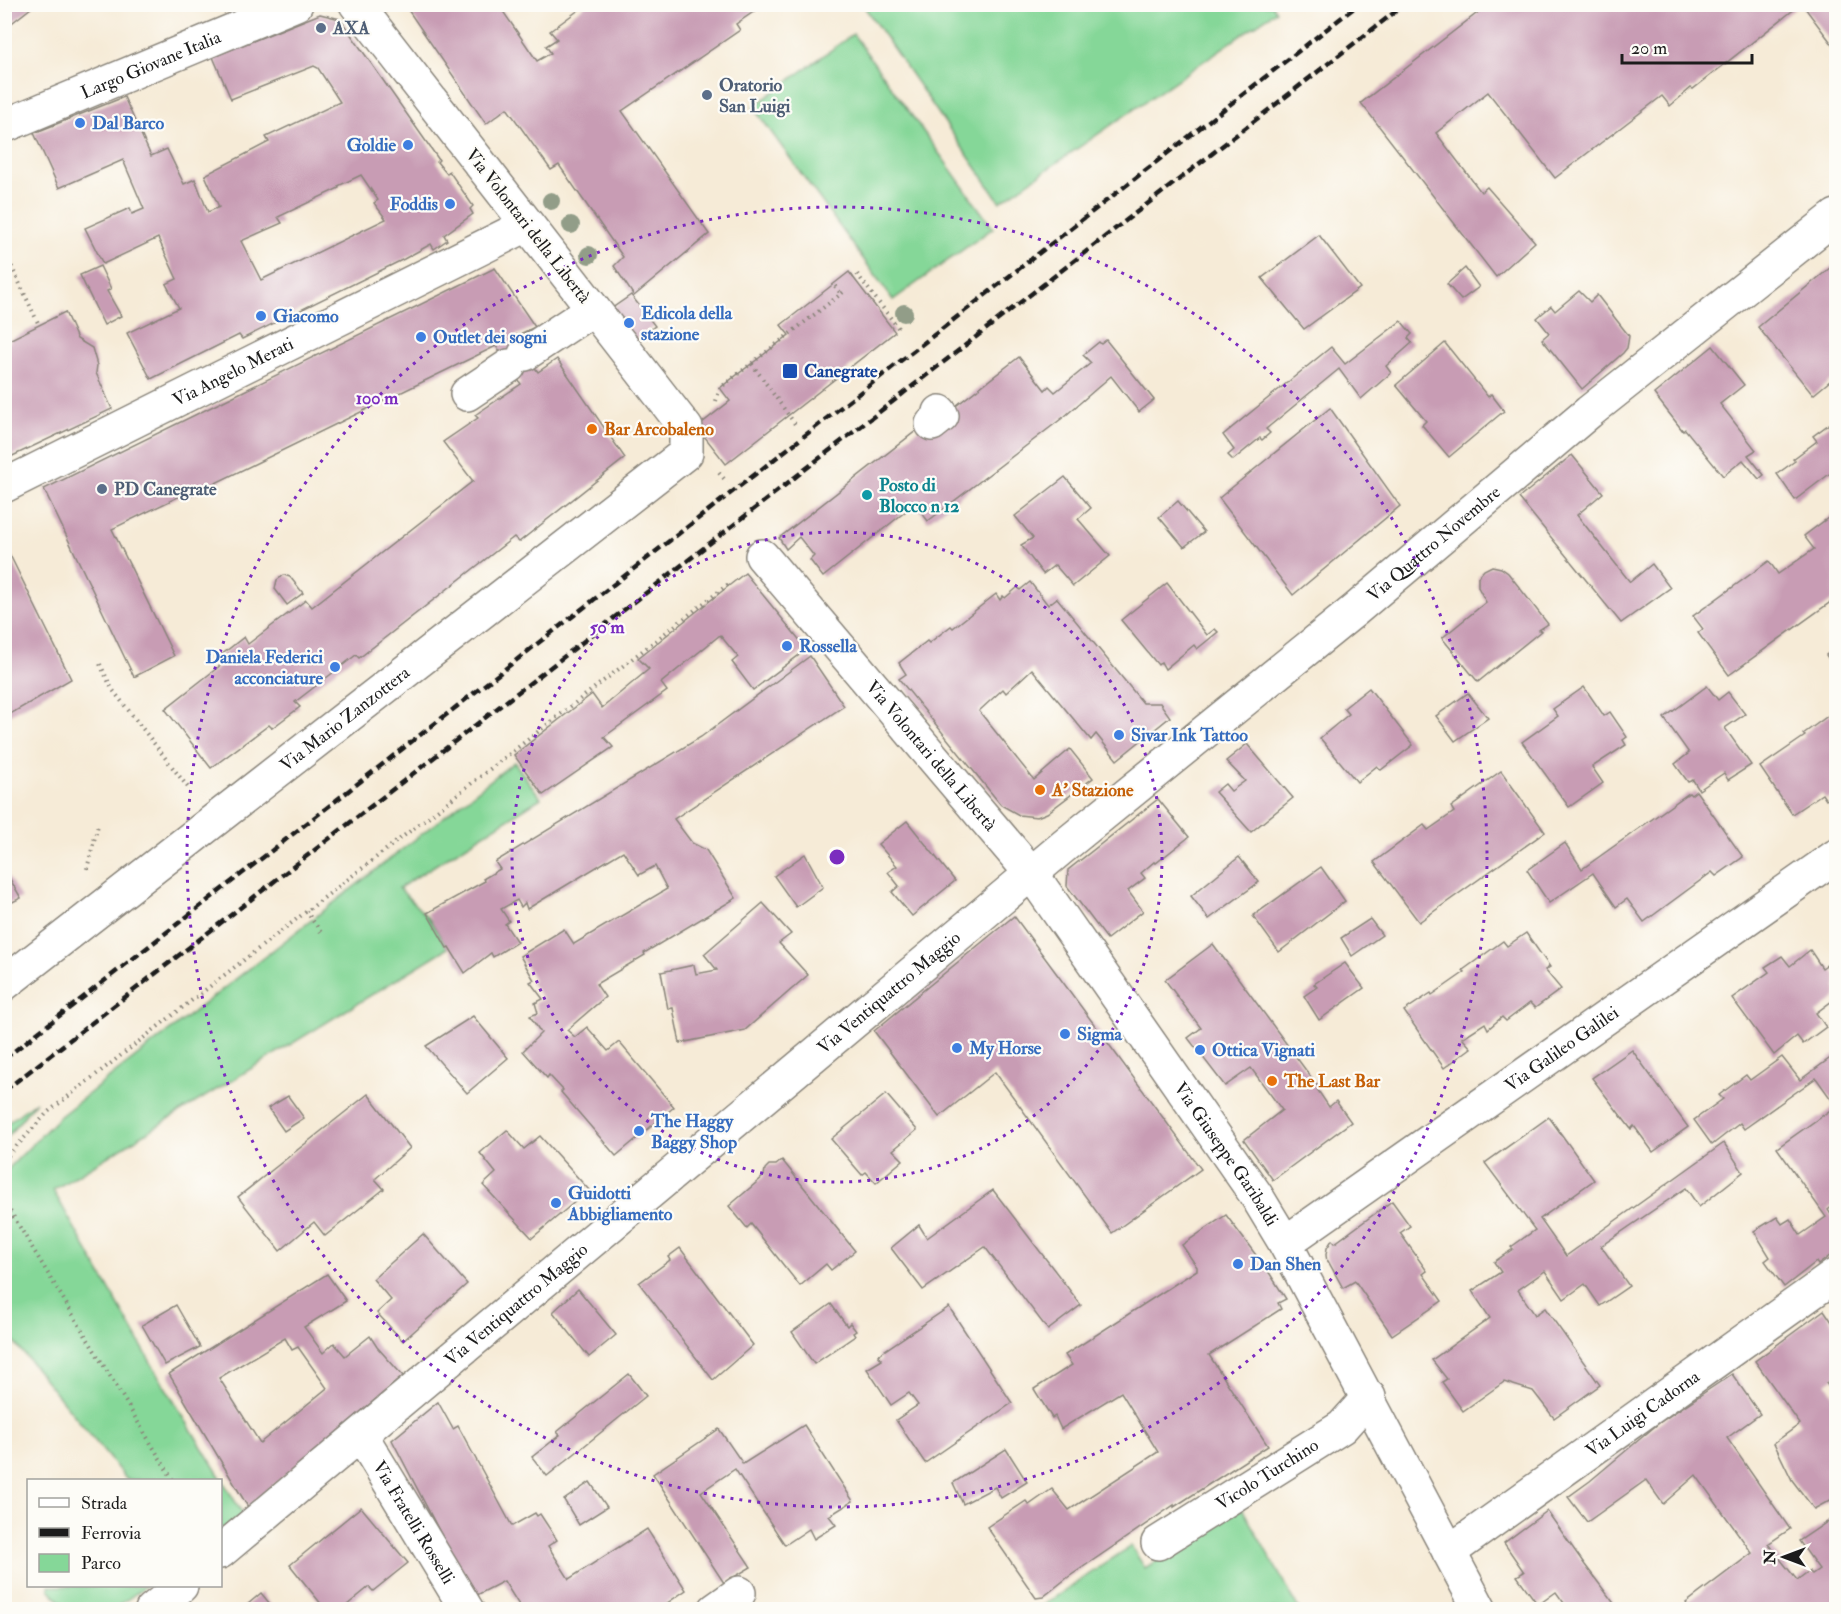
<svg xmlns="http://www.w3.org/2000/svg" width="1841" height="1614" font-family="'IM FELL Double Pica',serif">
<rect width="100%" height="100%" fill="#fdfcf7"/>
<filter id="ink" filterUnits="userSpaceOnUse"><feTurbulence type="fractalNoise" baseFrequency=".0167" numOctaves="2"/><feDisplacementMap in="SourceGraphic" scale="12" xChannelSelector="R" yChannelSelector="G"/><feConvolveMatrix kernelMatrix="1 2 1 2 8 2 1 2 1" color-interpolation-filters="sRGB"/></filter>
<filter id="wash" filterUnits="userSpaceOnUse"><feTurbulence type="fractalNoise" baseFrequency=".008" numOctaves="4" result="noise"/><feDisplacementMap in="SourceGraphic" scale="24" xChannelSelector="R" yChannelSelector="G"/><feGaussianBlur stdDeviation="1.35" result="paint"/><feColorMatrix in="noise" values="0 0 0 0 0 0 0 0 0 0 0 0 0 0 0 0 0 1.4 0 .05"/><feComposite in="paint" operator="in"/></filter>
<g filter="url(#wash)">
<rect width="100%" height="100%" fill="#f6ebd7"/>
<g fill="#85d798" stroke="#507a5a" stroke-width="1.5">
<polygon points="1272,5 1276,11 1000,202 863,5"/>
<polygon points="853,34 993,228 893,300 753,107"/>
<polygon points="514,762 541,798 399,888 429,919 448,948 53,1190 161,1380 243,1514 221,1531 220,1480 127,1480 5,1331 4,1173 59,1117"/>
<polygon points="36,1101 5,1140 5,1125"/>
<polygon points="1242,1508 1299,1609 1036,1610 1131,1546 1145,1568"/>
<polygon points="49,1586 146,1586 114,1609 67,1609 49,1589"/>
</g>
<g id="blocks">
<g fill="#c89cb4" fill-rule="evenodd">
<polygon points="4,4 36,4 4,29"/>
<polygon points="404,4 498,4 537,61 551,53 546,46 557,39 550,31 587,4 765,4 736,24 740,30 622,111 709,234 634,296 614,266 623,257 559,165 551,170 507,108 486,124"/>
<polygon points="1489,4 1801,4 1693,89 1691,88 1670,106 1662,96 1555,178 1488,92 1436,133 1481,192 1487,187 1535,242 1496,277 1361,103"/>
<polygon points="1802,4 1836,4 1836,49 1823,32"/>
<path d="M320 14 340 19 432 150 439 160 437 162 447 174 449 171 473 206 470 209 473 214 444 235 447 240 434 249 431 244 404 259 242 339 239 335 151 379 127 333 179 308 166 284 177 279 158 238 103 264 85 228 130 208 132 214 144 209 123 160 59 188 34 133 124 97 151 156 167 149 184 184 195 179 208 212 219 207 205 175 269 142 266 137 340 102 318 68 314 66 231 99 213 57ZM361 175 378 200 374 203 386 219 261 280 241 241 282 223 278 217 339 188 338 186Z"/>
<polygon points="1319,235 1360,288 1304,329 1262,278"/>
<polygon points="1836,263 1836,376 1813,395 1758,327"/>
<polygon points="100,266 111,289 107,291 121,316 104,325 80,275"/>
<polygon points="495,268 535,327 513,337 538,372 557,359 625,458 519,542 514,537 359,658 356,655 295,702 300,707 272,728 269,725 211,768 165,709 221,665 216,659 244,637 248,644 306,600 312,607 473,481 443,442 478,418 475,415 521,384 496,346 185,498 184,494 112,529 174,656 134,677 44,489"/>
<polygon points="1465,268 1479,287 1461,300 1447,284"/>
<polygon points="849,272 895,332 726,464 697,427 730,401 720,388 789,335 781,325"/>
<polygon points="1579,291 1590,302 1597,295 1629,336 1627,348 1623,353 1582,389 1542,339 1549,333 1537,318 1551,306 1555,311"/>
<polygon points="631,295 655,326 631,342 608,311"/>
<polygon points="65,312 77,339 92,348 97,365 96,373 112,409 4,460 4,344 10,342 9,340"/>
<polygon points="1401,321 1412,334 1408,338 1412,343 1386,366 1391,373 1361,399 1339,369 1266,429 1270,433 1262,440 1260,438 1233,460 1228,455 1234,450 1223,435 1331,347 1345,364"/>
<polygon points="1106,340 1154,400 1139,412 1111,376 1065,416 928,521 915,504 823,577 810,560 814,556 799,537 786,549 779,538 930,420 953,408 1019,357 1045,390 1049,386 1055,392 1091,363 1083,355 1099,342 1101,344"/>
<polygon points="1445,343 1488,397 1491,394 1504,411 1449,457 1422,425 1426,421 1396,385"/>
<polygon points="1713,346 1744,385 1720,404 1756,450 1748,455 1764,475 1759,479 1743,460 1723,476 1685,429 1683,431 1654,394"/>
<polygon points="1330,408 1400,506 1293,595 1219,498"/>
<polygon points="1836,419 1836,469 1795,500 1777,474 1795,461 1793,459 1817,441 1813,436"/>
<polygon points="1572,455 1603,493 1577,515 1630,582 1652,564 1670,588 1621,623 1519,498"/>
<polygon points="1065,477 1091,508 1078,519 1110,556 1073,586 1055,565 1043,574 1021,545 1033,538 1015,516"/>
<polygon points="1178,501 1204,532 1184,547 1159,517"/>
<polygon points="1836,512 1836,598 1729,675 1698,633 1703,629 1693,616 1769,561 1778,574 1814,549 1804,536"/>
<polygon points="9,553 71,679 5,717 5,555"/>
<polygon points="1492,566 1501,568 1508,573 1548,624 1539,630 1541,631 1478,682 1442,638 1486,602 1478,587 1478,577 1484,570"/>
<polygon points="745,573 807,649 753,690 732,662 738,657 720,635 661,683 667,691 604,737 613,747 543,795 514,755 592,694 602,708 649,669 638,658"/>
<polygon points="284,575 290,577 303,593 287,605 275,589 277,580"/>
<polygon points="1030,582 1048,605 1057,598 1143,703 1160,703 1170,717 1117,760 1096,734 1091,740 1032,669 1006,693 1003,689 979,711 1034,780 1070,749 1093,778 1047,813 1037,817 1019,815 1001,805 899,679 906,674 899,663 927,641 929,643 951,626 953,628 996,594 1000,600 1003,596 1005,598 1018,587 1020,590"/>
<polygon points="1167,583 1207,635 1215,629 1218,632 1197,649 1194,645 1165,669 1161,662 1158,665 1121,620"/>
<polygon points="1836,648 1836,670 1826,655"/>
<polygon points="810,656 844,706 674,819 692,843 706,850 736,898 644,953 645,955 596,984 605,997 567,1030 575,1037 587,1027 608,1051 619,1042 674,1107 616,1156 561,1092 563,1090 549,1075 547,1078 523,1051 541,1033 530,1016 538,1013 535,1003 543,999 530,982 534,980 520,956 564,929 574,944 667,889 655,866 639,875 623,851 527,909 525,903 521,907 517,900 501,909 509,921 505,924 517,942 493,957 491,953 465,973 449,947 447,948 427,913 485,881 483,879 500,869 495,862 701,737"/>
<polygon points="1707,686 1718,700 1728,692 1745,714 1725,728 1751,765 1728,780 1724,773 1699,790 1693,780 1688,782 1675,764 1689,753 1664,718"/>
<polygon points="1584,687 1604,716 1610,712 1627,737 1623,740 1626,745 1592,767 1603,783 1569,807 1522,742 1558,716 1553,709"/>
<polygon points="1369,688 1413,745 1381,770 1377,766 1357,782 1320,738 1349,714 1344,708"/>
<polygon points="1468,693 1488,718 1455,741 1436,716"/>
<polygon points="1836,710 1836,793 1826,800 1822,794 1792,814 1760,767 1805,736 1803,734"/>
<polygon points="1247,744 1293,798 1251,832 1215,792 1225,784 1231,791 1245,781 1226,761"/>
<polygon points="1501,771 1545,832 1419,922 1374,862 1424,825 1428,830 1454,812 1451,807"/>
<polygon points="1696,791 1743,857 1716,876 1712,872 1644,922 1627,899 1616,907 1593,873 1549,903 1527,870 1565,843 1582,869 1689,793 1691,795"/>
<polygon points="1158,799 1189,837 1156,863 1154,862 1141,873 1145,878 1128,891 1143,911 1107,939 1067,886 1068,870"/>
<polygon points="907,821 955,881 912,916 892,892 899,886 888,872 897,866 878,844"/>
<polygon points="805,854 823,887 796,907 774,876"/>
<polygon points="1239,857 1259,882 1209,919 1191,896"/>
<polygon points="1321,867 1345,901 1279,952 1253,916"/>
<polygon points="4,869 21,898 4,906"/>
<polygon points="763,903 791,934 779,943 808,975 745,1030 680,1043 673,1008 668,1009 661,972 694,965 696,974 717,970 704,954"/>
<polygon points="1014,916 1201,1169 1112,1233 995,1072 939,1117 874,1031"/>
<polygon points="1370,919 1382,935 1352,956 1341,938"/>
<polygon points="1526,933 1550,967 1545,970 1561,989 1535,1008 1530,1003 1506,1021 1502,1017 1488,1029 1485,1023 1462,1038 1471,1048 1444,1068 1404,1011 1431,993 1432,995 1465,972 1463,970 1503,941 1507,946"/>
<polygon points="1213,944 1319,1088 1317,1089 1329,1107 1336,1101 1351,1122 1273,1180 1244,1140 1282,1110 1251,1068 1225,1086 1188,1038 1201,1028 1165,980"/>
<polygon points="1810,950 1822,968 1828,964 1836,975 1836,998 1816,1013 1826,1027 1803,1044 1797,1036 1774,1055 1732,998 1769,972 1765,967 1782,956 1790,966"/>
<polygon points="1345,963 1364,988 1319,1020 1304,996 1317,987 1314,984"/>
<polygon points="473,1016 508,1058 467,1093 426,1046"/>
<polygon points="1632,1050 1688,1127 1653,1152 1634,1126 1631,1129 1592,1078"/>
<polygon points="1836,1054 1836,1203 1828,1210 1836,1222 1836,1251 1818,1265 1816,1262 1784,1287 1765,1261 1770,1257 1754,1231 1777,1217 1782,1224 1790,1219 1800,1235 1826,1217 1777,1148 1836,1106 1816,1078 1744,1129 1740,1123 1712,1145 1694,1120 1723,1099 1719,1095 1746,1075 1750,1080 1782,1057 1800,1080"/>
<polygon points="368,1094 410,1148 375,1179 384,1189 325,1236 314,1222 280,1251 238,1197"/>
<polygon points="886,1094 917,1130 893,1150 903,1160 876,1183 866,1172 862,1175 831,1139"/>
<polygon points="288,1096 304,1118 284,1131 268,1108"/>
<polygon points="1549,1117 1594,1180 1540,1219 1566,1256 1724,1143 1743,1172 1699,1207 1686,1188 1601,1246 1629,1286 1600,1306 1585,1284 1564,1299 1545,1271 1518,1290 1535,1315 1545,1308 1600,1385 1554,1418 1533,1391 1504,1382 1463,1411 1442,1382 1447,1379 1432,1360 1490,1318 1472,1291 1501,1272 1494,1262 1513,1249 1511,1247 1535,1230 1485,1163"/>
<polygon points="507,1130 524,1149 540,1136 589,1190 532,1238 483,1185 496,1173 480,1153"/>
<polygon points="782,1160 855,1251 831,1270 826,1264 800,1286 751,1224 747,1228 729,1206 764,1176 765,1169 769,1165 776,1165"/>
<polygon points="993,1190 1081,1305 1048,1330 985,1247 923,1290 891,1248 919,1225 927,1238"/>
<polygon points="1392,1201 1410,1226 1400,1233 1427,1271 1423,1274 1442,1301 1392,1335 1355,1281 1343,1288 1328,1261 1327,1262 1326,1255 1327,1248 1332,1240 1335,1243"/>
<polygon points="1226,1215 1270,1274 1286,1299 1278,1303 1281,1309 1209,1355 1268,1446 1174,1507 1174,1505 1067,1578 1043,1597 1036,1598 987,1527 1026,1501 1029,1505 1052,1489 1069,1510 1158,1452 1121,1392 1061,1429 1055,1416 1052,1418 1034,1389 1072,1365 1065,1355 1197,1270 1197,1267 1182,1245"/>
<polygon points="423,1234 467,1284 403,1341 377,1313 391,1300 373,1279"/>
<polygon points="680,1248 753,1345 713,1380 639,1283 670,1260 668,1257"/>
<path d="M327 1274 346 1301 304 1327 323 1353 334 1343 345 1356 370 1336 377 1347 403 1376 248 1507 169 1374ZM285 1338 292 1350 298 1347 327 1388 260 1443 219 1378Z"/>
<polygon points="578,1289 616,1335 589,1357 553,1312"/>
<polygon points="831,1304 847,1326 850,1323 856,1331 853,1333 855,1336 814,1364 792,1332"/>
<polygon points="176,1305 200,1347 165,1365 142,1325"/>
<polygon points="949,1307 1012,1403 925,1463 896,1420 918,1405 909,1393 891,1405 867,1369 882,1360 878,1355"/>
<polygon points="1824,1310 1836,1328 1836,1376 1826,1383 1836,1398 1836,1502 1834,1498 1814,1509 1792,1480 1774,1443 1800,1424 1755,1361"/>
<polygon points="629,1374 646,1396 547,1476 532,1457 560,1435 557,1432"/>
<polygon points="1732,1374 1760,1414 1727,1438 1790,1529 1768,1544 1797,1580 1809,1571 1812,1574 1819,1569 1799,1541 1836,1516 1836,1610 1690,1610 1686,1603 1752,1553 1696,1475 1663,1504 1646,1480 1587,1522 1568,1497 1590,1481 1659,1423"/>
<polygon points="438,1402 453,1429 458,1426 512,1526 535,1513 537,1516 540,1514 557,1540 548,1546 569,1579 647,1529 686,1590 657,1610 522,1610 504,1581 475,1596 446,1544 392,1440"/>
<polygon points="804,1425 853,1501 829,1516 836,1525 814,1539 809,1529 785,1545 735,1469 701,1492 751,1567 724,1583 653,1474 719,1429 743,1464"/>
<polygon points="1006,1449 1027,1482 1001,1498 995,1487 963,1504 953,1483"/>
<polygon points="590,1482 607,1507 579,1525 564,1500"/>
<polygon points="361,1507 408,1563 373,1591 369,1587 341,1610 326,1610 290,1565"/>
<polygon points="1547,1511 1585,1565 1619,1610 1569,1610 1556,1592 1538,1605 1517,1576 1524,1572 1504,1543"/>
<polygon points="261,1593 275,1610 241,1610"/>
</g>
</g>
</g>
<g filter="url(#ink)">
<use href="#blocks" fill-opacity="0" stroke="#89847a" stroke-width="1.5"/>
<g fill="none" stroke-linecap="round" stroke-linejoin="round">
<g stroke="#89847a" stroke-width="36">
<g id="minor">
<path id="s1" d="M4 126 296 4"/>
<polyline points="525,354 593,309"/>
<polyline points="467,394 509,366"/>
<polyline points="932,424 942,416 940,412"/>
<path id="s2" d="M4 486 527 225"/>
<path id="s3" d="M762 556 1031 873 1256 1195 1285 1243 1480 1610"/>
<path id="s4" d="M4 984 686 453V428L356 4"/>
<path id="s5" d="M1285 1243 1836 856"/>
<path id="s6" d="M361 1435 467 1610"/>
<path id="s7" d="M1158 1543 1342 1427 1369 1397"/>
<path id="s8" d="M220 1552 1064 846 1355 610 1589 412 1836 216"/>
<path id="s9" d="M1449 1552 1836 1275"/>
<polyline points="152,1610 181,1586"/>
<polyline points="715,1610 739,1593"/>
</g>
</g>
<g stroke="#89847a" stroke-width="4" stroke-dasharray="1.5 4.5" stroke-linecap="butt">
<polyline points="4,250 39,325"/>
<polyline points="852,277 857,274 899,329"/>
<polyline points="835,286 841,294"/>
<polyline points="4,320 5,321"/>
<polyline points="752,364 797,427"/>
<polyline points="716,401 720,388 846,290"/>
<polyline points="719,473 727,482"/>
<polyline points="100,664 112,689 190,790"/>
<polyline points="87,869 98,825"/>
<polyline points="306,911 323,935"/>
<polyline points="4,1160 48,1112 731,582"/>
<polyline points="4,1201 173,1480"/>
</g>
<use href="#minor" stroke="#fff" stroke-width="33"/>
<g stroke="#1c1c1c" stroke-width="4.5" stroke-dasharray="9 4.5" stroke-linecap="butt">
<polyline points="4,1059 1359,4"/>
<polyline points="4,1091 1405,4"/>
</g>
</g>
<g fill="#929d88">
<circle cx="551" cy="201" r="9"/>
<circle cx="571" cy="225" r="9"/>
<circle cx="589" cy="255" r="9"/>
<circle cx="904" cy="313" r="9"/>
</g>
</g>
<g fill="none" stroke="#7b2cbf" stroke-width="3" stroke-dasharray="3 6">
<circle cx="837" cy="857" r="325"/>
<circle cx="837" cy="857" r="650"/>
</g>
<g fill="#5c6f8a" stroke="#fdfcf7" stroke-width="2">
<circle cx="321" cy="28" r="6"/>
<circle cx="707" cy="95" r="6"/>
<circle cx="102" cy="489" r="6"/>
</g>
<g fill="#3f7fe0" stroke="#fdfcf7" stroke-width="2">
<circle cx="80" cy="123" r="6"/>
<circle cx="408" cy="145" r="6"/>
<circle cx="450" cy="204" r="6"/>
<circle cx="261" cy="316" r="6"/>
<circle cx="629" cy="323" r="6"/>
<circle cx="421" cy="337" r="6"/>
<circle cx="787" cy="646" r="6"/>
<circle cx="335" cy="667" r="6"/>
<circle cx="1119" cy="735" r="6"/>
<circle cx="1065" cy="1034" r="6"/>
<circle cx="957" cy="1048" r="6"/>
<circle cx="1200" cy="1050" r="6"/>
<circle cx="639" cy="1131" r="6"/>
<circle cx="556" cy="1203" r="6"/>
<circle cx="1238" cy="1264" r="6"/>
</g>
<rect fill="#1a4fb4" stroke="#fdfcf7" stroke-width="2" x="782" y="363" width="16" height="16" rx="3"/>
<g fill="#e8710a" stroke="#fdfcf7" stroke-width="2">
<circle cx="592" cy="429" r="6"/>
<circle cx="1040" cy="790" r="6"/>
<circle cx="1272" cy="1081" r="6"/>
</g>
<circle fill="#0f9aa8" stroke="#fdfcf7" stroke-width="2" cx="867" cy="495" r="6"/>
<g text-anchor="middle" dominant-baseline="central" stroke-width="4.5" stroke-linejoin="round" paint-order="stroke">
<g font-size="18" font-weight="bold" fill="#4e5e75" stroke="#fdfcf7" text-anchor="start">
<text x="333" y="28">AXA</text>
<text x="719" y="85">Oratorio<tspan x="719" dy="21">San Luigi</tspan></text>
<text x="114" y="489">PD Canegrate</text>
</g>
<g font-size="18" fill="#1c1c1c" stroke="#fdfcf7">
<text stroke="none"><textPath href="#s1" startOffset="159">Largo Giovane Italia</textPath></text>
<text transform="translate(528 226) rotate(52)">Via Volontari della Libertà</text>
<text stroke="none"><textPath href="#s2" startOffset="256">Via Angelo Merati</textPath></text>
<text stroke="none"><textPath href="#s8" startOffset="1578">Via Quattro Novembre</textPath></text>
<text stroke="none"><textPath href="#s4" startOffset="432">Via Mario Zanzottera</textPath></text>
<text stroke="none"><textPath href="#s3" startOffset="262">Via Volontari della Libertà</textPath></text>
<text stroke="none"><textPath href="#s8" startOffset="872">Via Ventiquattro Maggio</textPath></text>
<text stroke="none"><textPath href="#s5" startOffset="338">Via Galileo Galilei</textPath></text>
<text stroke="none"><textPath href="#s3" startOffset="758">Via Giuseppe Garibaldi</textPath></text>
<text stroke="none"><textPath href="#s8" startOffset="386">Via Ventiquattro Maggio</textPath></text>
<text stroke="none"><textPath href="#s9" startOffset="238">Via Luigi Cadorna</textPath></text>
<text stroke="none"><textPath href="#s7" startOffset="129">Vicolo Turchino</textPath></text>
<text stroke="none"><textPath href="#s6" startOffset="102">Via Fratelli Rosselli</textPath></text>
</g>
<g font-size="18" font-weight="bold" fill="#366cbe" stroke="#fdfcf7" text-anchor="start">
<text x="92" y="123">Dal Barco</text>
<text x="396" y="145" text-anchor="end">Goldie</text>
<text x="438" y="204" text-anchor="end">Foddis</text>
<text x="641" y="313">Edicola della<tspan x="641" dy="21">stazione</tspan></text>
<text x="273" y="316">Giacomo</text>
<text x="433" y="337">Outlet dei sogni</text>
<text x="799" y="646">Rossella</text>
<text x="323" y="657" text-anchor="end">Daniela Federici<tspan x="323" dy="21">acconciature</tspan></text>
<text x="1131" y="735">Sivar Ink Tattoo</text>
<text x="1077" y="1034">Sigma</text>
<text x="969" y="1048">My Horse</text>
<text x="1212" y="1050">Ottica Vignati</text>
<text x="651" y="1121">The Haggy<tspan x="651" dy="21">Baggy Shop</tspan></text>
<text x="568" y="1193">Guidotti<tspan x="568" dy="21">Abbigliamento</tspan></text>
<text x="1250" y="1264">Dan Shen</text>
</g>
<g font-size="18" font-weight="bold" fill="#164399" stroke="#fdfcf7" text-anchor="start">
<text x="804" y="371">Canegrate</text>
</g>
<g font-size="18" font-weight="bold" fill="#c56008" stroke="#fdfcf7" text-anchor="start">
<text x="604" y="429">Bar Arcobaleno</text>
<text x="1052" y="790">A' Stazione</text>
<text x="1284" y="1081">The Last Bar</text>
</g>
<g font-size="18" font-weight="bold" fill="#0d838f" stroke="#fdfcf7" text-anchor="start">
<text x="879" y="485">Posto di<tspan x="879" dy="21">Blocco n 12</tspan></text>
</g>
</g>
<circle cx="837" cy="857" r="9" fill="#7b2cbf" stroke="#fdfcf7" stroke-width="3"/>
<g font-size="18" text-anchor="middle" font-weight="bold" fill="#7b2cbf" stroke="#fdfcf7" stroke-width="4.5" stroke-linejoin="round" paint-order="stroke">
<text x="377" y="404">100 m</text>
<text x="607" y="633">50 m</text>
</g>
<rect width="1841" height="1614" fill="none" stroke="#fdfcf7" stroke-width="24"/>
<rect x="27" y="1479" width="195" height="108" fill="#fdfcf7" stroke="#a3a29f" stroke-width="1.5"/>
<rect x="39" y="1498" width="30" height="9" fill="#ffffff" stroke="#a3a29f" stroke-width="1.5"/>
<text x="81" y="1509" font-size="18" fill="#1c1c1c">Strada</text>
<rect x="39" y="1528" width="30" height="9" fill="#1c1c1c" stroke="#a3a29f" stroke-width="1.5"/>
<text x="81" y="1539" font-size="18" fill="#1c1c1c">Ferrovia</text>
<rect x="39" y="1554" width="30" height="18" fill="#85d798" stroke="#a3a29f" stroke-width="1.5"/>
<text x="81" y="1569" font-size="18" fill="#1c1c1c">Parco</text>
<g transform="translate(1784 1557) rotate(270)" stroke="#fdfcf7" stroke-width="4.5" paint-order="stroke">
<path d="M0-4.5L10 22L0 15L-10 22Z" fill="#1c1c1c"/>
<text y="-9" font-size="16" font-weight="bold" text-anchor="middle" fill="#1c1c1c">N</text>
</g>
<path d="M1622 54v9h130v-9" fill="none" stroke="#1c1c1c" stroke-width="3"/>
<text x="1631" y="54" font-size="18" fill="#1c1c1c" stroke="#fdfcf7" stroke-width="4.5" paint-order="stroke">20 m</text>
</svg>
